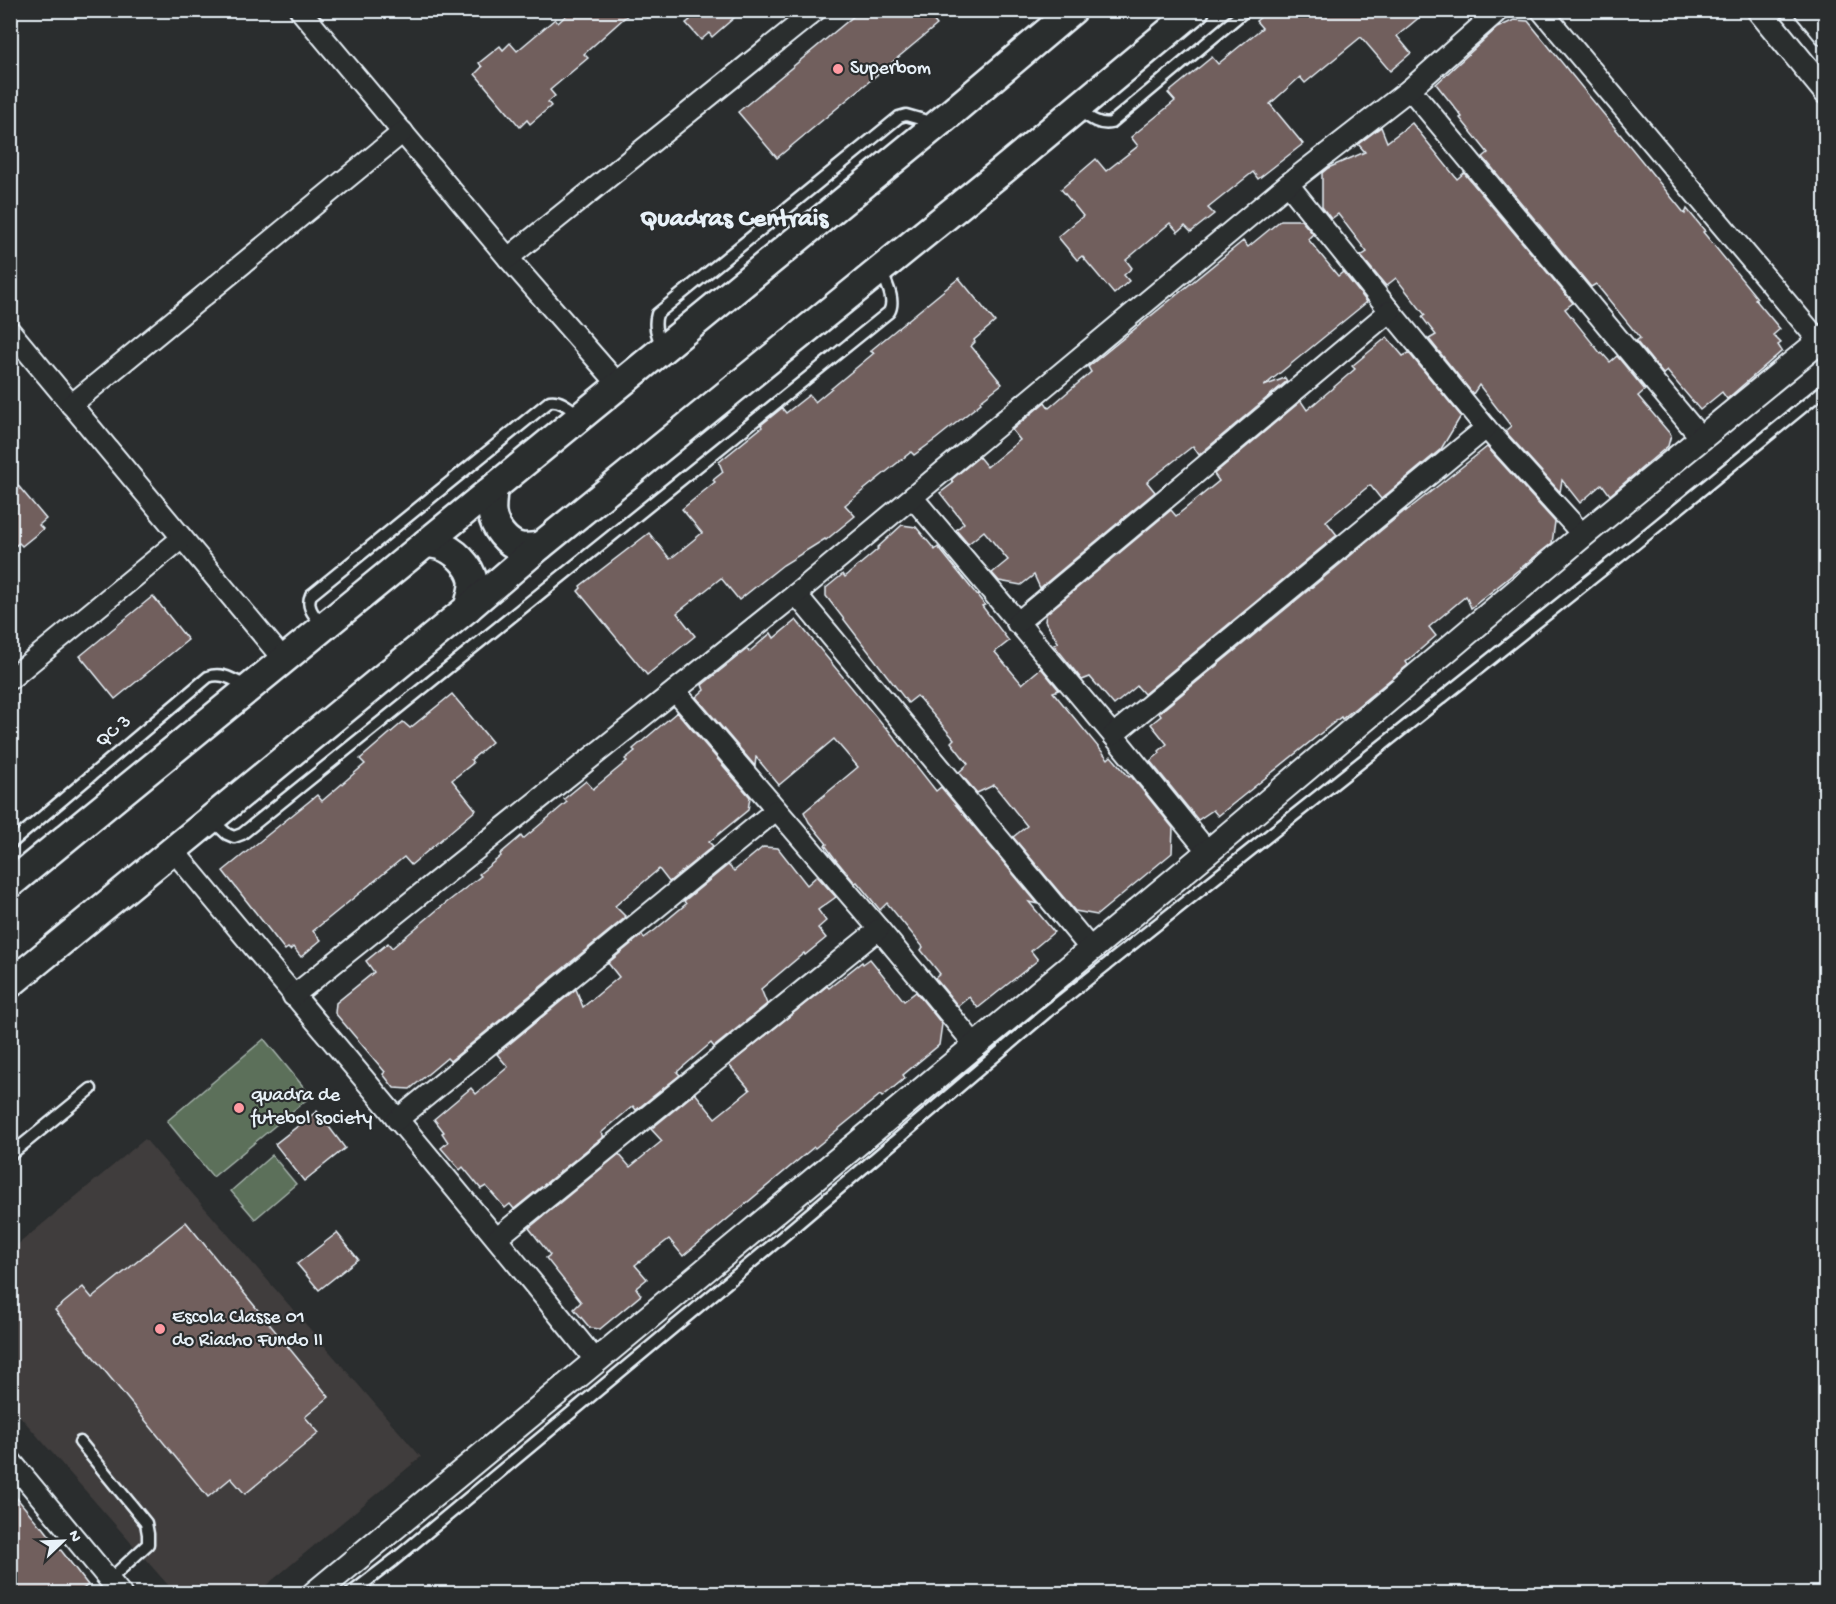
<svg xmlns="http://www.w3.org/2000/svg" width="1836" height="1604" font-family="'Gochi Hand',sans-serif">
<rect width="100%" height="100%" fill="#2a2d2e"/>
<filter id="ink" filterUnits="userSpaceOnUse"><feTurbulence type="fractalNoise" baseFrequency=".0167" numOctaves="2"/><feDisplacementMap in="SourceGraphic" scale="12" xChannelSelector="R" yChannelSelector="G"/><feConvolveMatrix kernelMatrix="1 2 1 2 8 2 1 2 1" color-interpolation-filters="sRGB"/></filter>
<g filter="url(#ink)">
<polygon fill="#3f3c3c" points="145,1139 421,1457 257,1593 175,1593 11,1406 10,1251"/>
<g fill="#5c705a" stroke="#a2b0a9" stroke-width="1.5">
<polygon points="264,1039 311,1096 213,1177 167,1121"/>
<polygon points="272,1155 296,1184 255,1219 231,1191"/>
</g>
<g fill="#715e5d" stroke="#e8f1f8" stroke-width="1.5">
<polygon points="572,10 633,10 584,54 588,58 550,90 555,96 548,102 551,106 530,124 527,120 520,127 475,74 482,67 479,63 500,46 503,50 510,43 517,51 555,19 558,23"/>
<polygon points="682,10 743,10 712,37 709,33 701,40 686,23 690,20"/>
<polygon points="861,10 925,10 937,25 777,158 738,112"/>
<polygon points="1269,10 1428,10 1397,36 1411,53 1390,71 1361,37 1305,83 1300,77 1270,104 1303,144 1258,179 1253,172 1208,208 1214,214 1191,232 1185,226 1178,232 1170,223 1126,260 1132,268 1124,275 1129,281 1114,294 1082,256 1077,260 1058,237 1083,216 1061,189 1096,159 1106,171 1138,146 1131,137 1175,101 1168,93 1212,57 1218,64 1262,28 1256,21"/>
<polygon points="1514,20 1528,21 1685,214 1687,209 1705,231 1703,232 1757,298 1755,299 1780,329 1773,335 1781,343 1778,345 1782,351 1727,399 1722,392 1700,410 1667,371 1663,374 1636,341 1640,338 1596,284 1591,287 1483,157 1488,153 1460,118 1462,117 1459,113 1436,84 1497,28"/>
<polygon points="1412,123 1457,179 1464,173 1573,303 1565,309 1601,354 1602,353 1610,362 1617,356 1645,390 1638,396 1671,435 1668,446 1610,495 1602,484 1580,503 1562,480 1560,492 1505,431 1511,426 1479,385 1473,394 1429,339 1436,335 1422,317 1425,315 1396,278 1386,286 1361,256 1367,252 1338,214 1331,219 1322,207 1322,173 1328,168 1365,152 1358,144 1381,127 1387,142"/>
<polygon points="1281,220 1301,220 1313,234 1308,239 1338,276 1343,272 1367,302 1264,386 1285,378 1287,381 1199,455 1193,446 1147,482 1155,492 1040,588 1034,575 1021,585 999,581 992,573 1008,560 984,531 968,544 956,530 964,523 940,493 953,483 951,480 979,457 987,467 1020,440 1012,430 1045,402 1049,408 1091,372 1088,367 1243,241 1248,247"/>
<polygon points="959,278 995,322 974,340 975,342 971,346 1002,384 980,401 981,403 936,439 914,455 911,452 845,505 855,516 826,540 825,539 783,565 739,600 721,578 677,613 695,636 647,675 578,591 581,588 580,586 649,533 670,559 702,533 682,509 715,482 713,480 723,472 719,462 762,427 761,425 782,408 786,413 809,395 815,402 874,353 870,351"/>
<polygon points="1387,337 1403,356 1409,353 1461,416 1441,449 1381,499 1370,485 1326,521 1337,535 1144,694 1137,686 1114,705 1090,677 1082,680 1054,645 1058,642 1045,621 1046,614 1171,510 1176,516 1219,481 1214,474 1301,401 1307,410 1355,369 1352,366"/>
<polygon points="1487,447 1555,522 1552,543 1471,608 1466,596 1429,627 1436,636 1406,662 1408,665 1342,719 1341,717 1218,816 1213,810 1198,820 1150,761 1160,753 1159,751 1167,744 1151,724 1161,716 1159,713 1407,509 1405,512"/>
<polygon points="10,476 46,519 39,525 43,529 22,546 19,543 10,550"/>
<polygon points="902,525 916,527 935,550 938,547 985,605 982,606 1009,641 995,652 1022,684 1041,668 1059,690 1053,692 1108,759 1111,756 1129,777 1131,776 1173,828 1172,853 1097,915 1075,911 1013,837 1027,826 994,785 977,793 959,772 968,764 951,742 954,739 917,696 908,703 826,596 826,588 843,574 845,577 878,549 877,548"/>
<polygon points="153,596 188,640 115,699 80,656"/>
<polygon points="796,620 885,728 886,727 936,791 941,787 1038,904 1029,902 1054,932 1031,951 1038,960 978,1008 969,997 958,1006 935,978 940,974 921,950 923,947 887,903 880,910 857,882 855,883 836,860 825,845 827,844 809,822 804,812 858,767 834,739 779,785 756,757 755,766 696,697 704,690 702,685 747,649 749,652 771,633 774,638"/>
<polygon points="452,694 492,742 471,760 473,763 452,780 476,810 411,865 404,857 313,931 321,940 301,957 293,947 290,950 288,948 285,950 223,871 317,795 322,801 365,764 360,759 403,722 410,728"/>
<polygon points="677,712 750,797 748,810 709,842 713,846 669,882 659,869 615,906 626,917 450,1061 447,1058 410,1089 394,1088 383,1074 385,1072 335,1013 336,1003 374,972 366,961 388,943 392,948 437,910 481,876 479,874 501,856 500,854 521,836 523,839 567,802 564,799 586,781 593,789 627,761 625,759 635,751 633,749"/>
<polygon points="763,847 778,848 807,885 817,876 836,897 818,910 826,921 818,928 826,938 805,955 804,953 761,989 767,1004 714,1047 711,1043 677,1072 680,1075 636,1110 633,1106 601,1133 604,1136 514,1209 510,1204 505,1208 486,1186 481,1189 463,1167 460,1170 441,1148 448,1142 442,1133 444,1132 434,1119 471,1088 476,1094 508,1067 497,1054 576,989 583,1007 619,977 608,963 642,935 644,938 655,930 686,904 684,901 728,865 734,871"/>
<polygon points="870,959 904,1001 916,992 942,1024 939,1045 903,1075 905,1078 882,1097 880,1095 815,1148 814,1147 683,1256 669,1239 635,1265 647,1279 636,1288 641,1295 600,1329 590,1328 574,1309 581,1302 546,1258 550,1255 529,1228 619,1154 630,1167 662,1141 651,1129 695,1093 715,1118 750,1090 729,1065 827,986 829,988 862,962 863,964"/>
<polygon points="317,1111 345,1148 304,1181 275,1144"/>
<polygon points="186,1222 329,1397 305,1417 319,1433 245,1494 231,1478 208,1497 55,1310 83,1287 92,1298"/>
<polygon points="337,1233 358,1259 319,1290 297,1264"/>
<polygon points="10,1490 41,1527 42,1526 88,1585 78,1593 10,1593"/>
</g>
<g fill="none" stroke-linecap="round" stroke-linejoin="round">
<g stroke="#e8f1f8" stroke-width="15">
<g id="service">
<path d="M1077 109C1087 116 1098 126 1111 123L1246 10"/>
<path d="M662 348C658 336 653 327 657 314L899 117 906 115 934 123"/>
<path d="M324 627C316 617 305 608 311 595L550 401C561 399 572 410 581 416"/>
<path d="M211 819 227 834 234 837 242 834 889 312C896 300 886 283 881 270"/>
<path d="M10 844 208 677C222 671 235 681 248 687"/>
<polyline points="10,1155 91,1089"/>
<polyline points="80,1442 146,1523 148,1534 148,1544 109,1580"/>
<polyline points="350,1594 394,1560 782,1237 1047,1012 1635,544 1826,388"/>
</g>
</g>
<g stroke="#e8f1f8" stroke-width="24">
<g id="minor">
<polyline points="300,10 508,258 619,385"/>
<polyline points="1541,10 1819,341"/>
<polyline points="1410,89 1701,438"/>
<polyline points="1288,184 1390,311 1486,428 1583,535"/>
<polyline points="508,258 816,10"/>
<polyline points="10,331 283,659"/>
<polyline points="71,405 403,132"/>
<polyline points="913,498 1113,735 1208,852"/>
<polyline points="796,594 1090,948"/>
<polyline points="1017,623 1390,311"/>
<polyline points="10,679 182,538"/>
<polyline points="675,691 879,929 975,1045"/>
<polyline points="1113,735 1486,428"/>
<path d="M173 850C314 1020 458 1189 596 1361"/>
<polyline points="293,996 796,594 1288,184 1410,89 1499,10"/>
<polyline points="397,1120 776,810"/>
<polyline points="497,1238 879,929"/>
<polyline points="10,1460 121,1594"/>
</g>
</g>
<g stroke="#e8f1f8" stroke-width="28">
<g id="tertiary">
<polyline points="1759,10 1826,92"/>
<polyline points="1807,10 1826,33"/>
<polyline points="314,1594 596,1361 1208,852 1583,535 1826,336"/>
</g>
</g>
<g stroke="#e8f1f8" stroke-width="32">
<g id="secondary">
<path d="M493 489C493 496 491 505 492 513 494 527 506 544 521 547 527 548 533 547 540 546"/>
<path d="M426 543C431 544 436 544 441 546 454 550 470 565 473 580 474 589 470 599 468 608"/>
<polyline points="10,884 951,113 1073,10"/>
<polyline points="10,984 468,608 540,546 1002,171 1195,10"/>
</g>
</g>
<use href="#service" stroke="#2a2d2e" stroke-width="10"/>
<use href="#minor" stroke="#2a2d2e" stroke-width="20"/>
<use href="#tertiary" stroke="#2a2d2e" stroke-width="24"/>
<use href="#secondary" stroke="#2a2d2e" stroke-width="27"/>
</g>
</g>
<g fill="#ff9aa2" stroke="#2a2d2e" stroke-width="2">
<circle cx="838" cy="69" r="6"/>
<circle cx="239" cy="1108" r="6"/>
<circle cx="160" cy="1329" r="6"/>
</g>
<g text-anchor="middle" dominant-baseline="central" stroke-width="4.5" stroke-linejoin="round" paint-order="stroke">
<g font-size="20" fill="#e8f1f8" stroke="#2a2d2e" text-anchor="start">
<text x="850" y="69">Superbom</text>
<text x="251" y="1096">quadra de<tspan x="251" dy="23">futebol society</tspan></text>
<text x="172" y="1318">Escola Classe 01<tspan x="172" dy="23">do Riacho Fundo II</tspan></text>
</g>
<g font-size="20" fill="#e8f1f8" stroke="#2a2d2e">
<text transform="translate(114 732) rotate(-40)">QC 3</text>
</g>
<g font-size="26" font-weight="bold" fill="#e8f1f8" stroke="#2a2d2e">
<text x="734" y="220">Quadras Centrais</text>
</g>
</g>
<rect width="1836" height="1604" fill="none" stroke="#2a2d2e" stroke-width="36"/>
<rect x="18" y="18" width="1800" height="1568" fill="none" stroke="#e8f1f8" stroke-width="2" filter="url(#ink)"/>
<g transform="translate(63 1541) rotate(67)" stroke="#2a2d2e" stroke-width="4.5" paint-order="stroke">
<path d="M0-4.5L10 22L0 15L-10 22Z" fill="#e8f1f8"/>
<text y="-9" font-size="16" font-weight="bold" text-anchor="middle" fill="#e8f1f8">N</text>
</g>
</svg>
